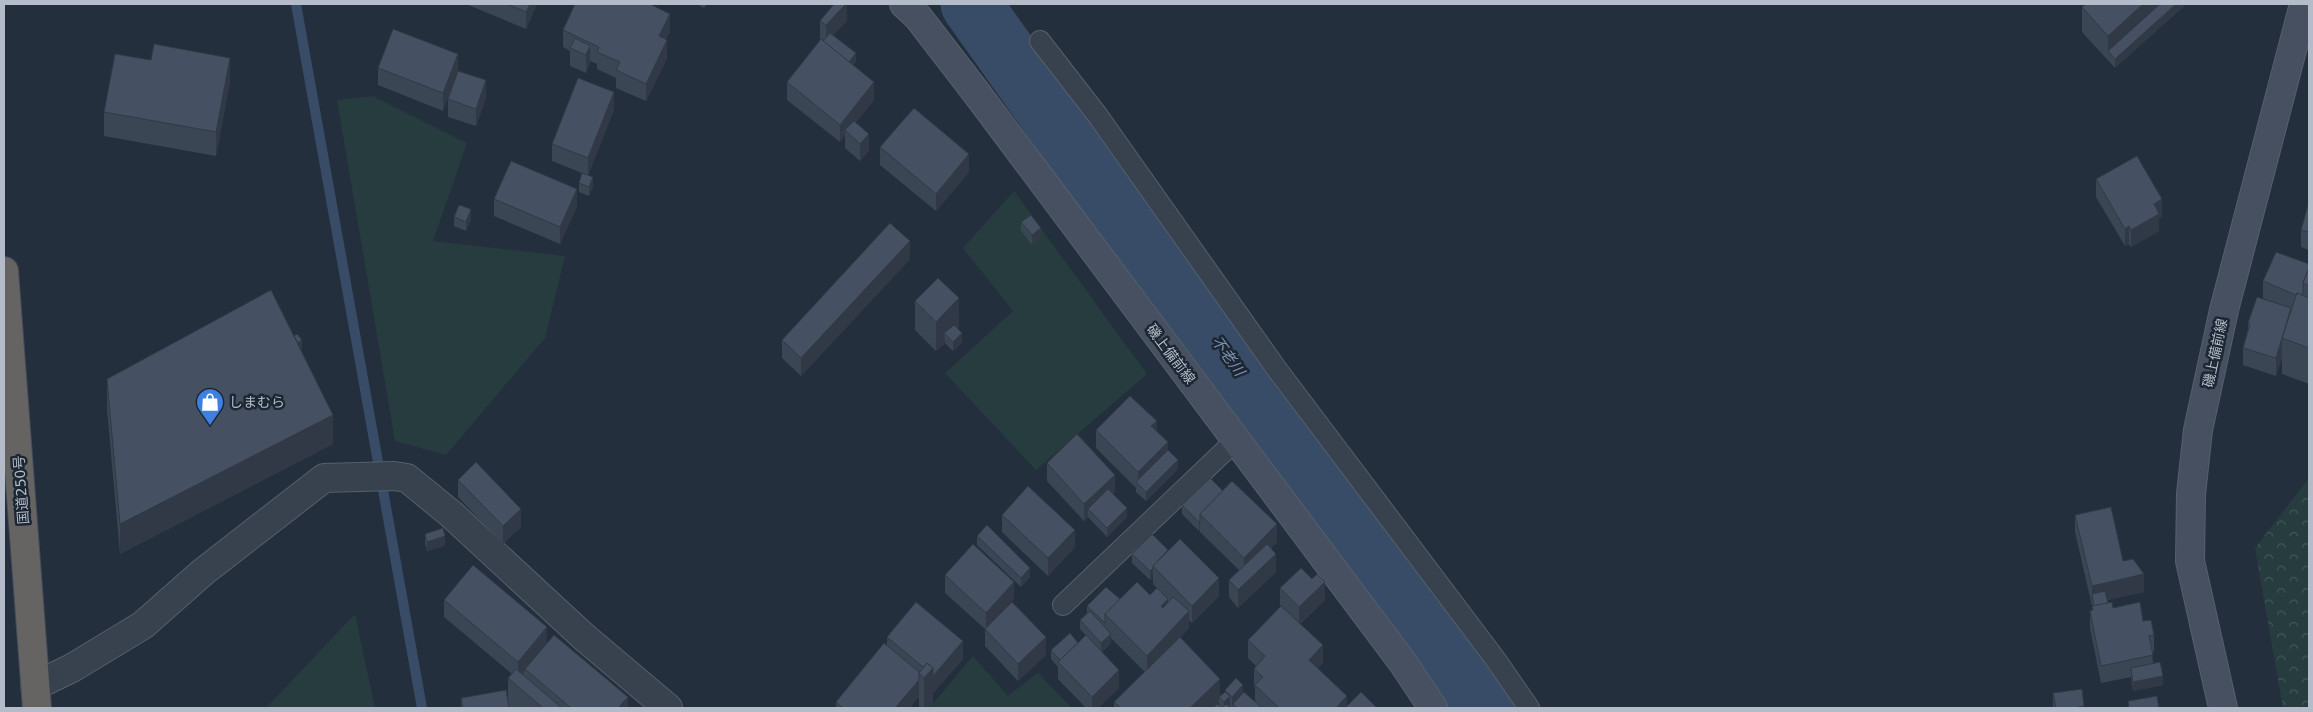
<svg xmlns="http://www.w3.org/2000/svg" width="2313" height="712" font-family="'DejaVu Sans','Noto Sans JP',sans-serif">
<defs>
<pattern id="forest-crowns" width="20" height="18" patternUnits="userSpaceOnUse" patternTransform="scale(1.25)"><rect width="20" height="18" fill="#263c3f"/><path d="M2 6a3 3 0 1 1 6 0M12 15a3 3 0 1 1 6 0" fill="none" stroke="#435659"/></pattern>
</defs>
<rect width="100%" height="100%" fill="#242f3e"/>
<g fill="#263c3f">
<polygon points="373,96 467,143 433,241 565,256 545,338 446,455 395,441 337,100"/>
<polygon points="1014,191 1147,374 1036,470 945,373 1013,311 963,248"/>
<polygon points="355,614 375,708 266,708"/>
<polygon points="973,656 1008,696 1038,673 1072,708 929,708"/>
</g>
<polygon fill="url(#forest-crowns)" points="2309,478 2309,708 2283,708 2255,548"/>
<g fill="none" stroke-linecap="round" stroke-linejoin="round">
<polyline stroke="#394c67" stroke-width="10" points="296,4 422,708"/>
<polyline stroke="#394c67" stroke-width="61" points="971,4 1087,167 1486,708"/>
<g stroke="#565f6c" stroke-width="22">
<g id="service">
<polyline points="1040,41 1098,116 1276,368 1496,660 1529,708"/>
<polyline points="1063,605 1236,440"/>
</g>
</g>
<g stroke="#565f6c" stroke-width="30">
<polyline id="minor" points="35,686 72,668 143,625 203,572 324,478 394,476 407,478 451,514 584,637 668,708"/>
</g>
<g stroke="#565f6c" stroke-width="30">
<g id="secondary">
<polyline points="904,4 918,17 975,91 1403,663 1433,708"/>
<polyline points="2223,708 2190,561 2191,494 2198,430 2224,310 2304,4"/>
</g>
</g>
<g stroke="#434c59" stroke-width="30">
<polyline id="trunk" points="4,271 37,708"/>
</g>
<use href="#service" stroke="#38414e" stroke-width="20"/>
<use href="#minor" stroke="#38414e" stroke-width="28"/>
<use href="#secondary" stroke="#465061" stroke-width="28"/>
<use href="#trunk" stroke="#656462" stroke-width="28"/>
</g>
<g fill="#3b4654">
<polygon points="466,4 537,4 526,29"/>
<polygon points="697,4 707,4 704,8"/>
<polygon points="2184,4 2184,6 2115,68 2082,32 2082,7"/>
<polygon points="820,21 847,21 833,35 856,62 853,65 874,100 856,122 869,151 860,161 845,148 845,135 840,142 787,100 787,82 821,39 820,39"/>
<polygon points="563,30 670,31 666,39 667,58 646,101 616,88 616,78 597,69 597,64 590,61 590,63 586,73 570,66 570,51 563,47"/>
<polygon points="378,68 458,71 486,98 476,126 448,117 448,99 454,82 443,111 378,85"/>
<polygon points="230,82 216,156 104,136 104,112"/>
<polygon points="614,110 588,175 593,186 589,196 579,192 579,183 582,173 552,161 552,144"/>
<polygon points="880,147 969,172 936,211 880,165"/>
<polygon points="2096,179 2162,217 2159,218 2159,231 2131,247 2129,244 2125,246 2096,197"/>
<polygon points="494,199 577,206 560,244 494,216"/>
<polygon points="2309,202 2309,250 2301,247 2301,230"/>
<polygon points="454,217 471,219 466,231 454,226"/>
<polygon points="1021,222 1041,237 1032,245 1021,231"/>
<polygon points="910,259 801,376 782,358 782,340"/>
<polygon points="2309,264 2309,384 2282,374 2282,357 2276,376 2243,365 2243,348 2248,329 2248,323 2269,301 2263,298 2263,281"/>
<polygon points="915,301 959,328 958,329 962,342 953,351 945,343 936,351 915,330"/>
<polygon points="301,350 333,444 120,554 107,409 107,379 302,350"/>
<polygon points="1096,430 1168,450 1178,469 1146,501 1136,492 1136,488 1096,448"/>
<polygon points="1047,463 1115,492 1113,494 1127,517 1107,537 1088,517 1084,521 1047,481"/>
<polygon points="458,480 521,527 503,544 458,497"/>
<polygon points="1223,491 1277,542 1271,548 1276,572 1238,608 1229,597 1229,580 1239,570 1200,532 1200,530 1199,531 1182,514 1182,505"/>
<polygon points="1002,515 1075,547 1048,576 1002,532"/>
<polygon points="2075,515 2123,561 2144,592 2107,600 2108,603 2113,608 2143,621 2154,635 2154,652 2152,652 2153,663 2163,685 2133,691 2131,677 2101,683 2090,628 2090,611 2092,611 2092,606 2075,532"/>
<polygon points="425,534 445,546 427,551 425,543"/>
<polygon points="977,536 1030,577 1021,587 977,545"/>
<polygon points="1168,550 1219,596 1192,623 1189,620 1189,628 1180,638 1220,696 1225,692 1225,690 1243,694 1255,702 1255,687 1254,686 1254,669 1256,666 1248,658 1248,640 1282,607 1280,605 1280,588 1325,600 1300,624 1323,663 1317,668 1347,706 1377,708 1114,708 1114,702 1145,672 1111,638 1111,643 1102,652 1119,688 1098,708 1086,708 1058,679 1058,667 1051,659 1051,650 1078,643 1092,642 1080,629 1080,620 1087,613 1087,606 1120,599 1150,595 1164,595 1153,584 1153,577 1150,580 1132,563 1132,554"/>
<polygon points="945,575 1014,599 1001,613 1046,655 1018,681 985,646 985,629 945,593"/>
<polygon points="444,600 547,643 628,708 461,708 461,698 508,704 508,678 512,674 444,617"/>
<polygon points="887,637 963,659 933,693 933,692 933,704 929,708 919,708 919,697 909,708 836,708 836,702 887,646"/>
<polygon points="2053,693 2084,706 2084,708 2053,708"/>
</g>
<g fill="#303945">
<polygon points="530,4 537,4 526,29 526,12"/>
<polygon points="847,4 847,21 826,43 826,25"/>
<polygon points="2143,4 2170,4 2108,51 2108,36"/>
<polygon points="2176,4 2184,4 2184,6 2115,68 2115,59"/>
<polygon points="670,14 670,31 659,54 659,36"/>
<polygon points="667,40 667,58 646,101 646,84"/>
<polygon points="590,46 590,63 586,73 586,55"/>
<polygon points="856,53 856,62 845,76 845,66"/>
<polygon points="458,54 458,72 443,111 443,93"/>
<polygon points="230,58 230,82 216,156 216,132"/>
<polygon points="486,80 486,98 476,126 476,109"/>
<polygon points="874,82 874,100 848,132 845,130 845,135 840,142 840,125"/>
<polygon points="614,92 614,110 588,176 588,158"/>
<polygon points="869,134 869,151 860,161 860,144"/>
<polygon points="969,154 969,172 936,211 936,194"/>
<polygon points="593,177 593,186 589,196 589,187"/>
<polygon points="577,189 577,206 560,244 560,227"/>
<polygon points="2162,199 2162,217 2159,218 2159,231 2131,247 2131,230 2154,204"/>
<polygon points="471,209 471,219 466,231 466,222"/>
<polygon points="2129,226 2129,244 2125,246 2125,229"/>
<polygon points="1041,228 1041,237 1032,245 1032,235"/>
<polygon points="910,241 910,259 801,376 801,358"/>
<polygon points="959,298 959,328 949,338 944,333 945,343 936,351 936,322"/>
<polygon points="962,333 962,342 953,351 953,342"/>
<polygon points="2282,339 2282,357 2276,376 2276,358"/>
<polygon points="302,340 302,350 295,355 295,345"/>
<polygon points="333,415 333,444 120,554 120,524"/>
<polygon points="1157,421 1157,438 1151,426"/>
<polygon points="1168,442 1168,459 1138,484 1138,472"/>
<polygon points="1178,460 1178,469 1146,501 1146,492"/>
<polygon points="1115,475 1115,492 1093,513 1088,509 1088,517 1084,521 1084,504"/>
<polygon points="1127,508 1127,517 1107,537 1107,528"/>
<polygon points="521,509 521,527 503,544 503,526"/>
<polygon points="1200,521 1200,530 1199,531 1199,522"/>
<polygon points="1277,524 1277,542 1244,575 1244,558"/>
<polygon points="1075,530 1075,547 1048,576 1048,558"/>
<polygon points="445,536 445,546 427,551 427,542"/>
<polygon points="1276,554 1276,572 1238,608 1238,590"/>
<polygon points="1030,568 1030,577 1021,587 1021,578"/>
<polygon points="1153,568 1153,577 1150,580 1150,571"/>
<polygon points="2144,574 2144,592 2094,603 2092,594 2092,603 2092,586"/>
<polygon points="1219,578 1219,596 1192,623 1192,606"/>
<polygon points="1014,582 1014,599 986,630 986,613"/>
<polygon points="1325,582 1325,600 1299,624 1299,607"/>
<polygon points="1168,599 1168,616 1161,606"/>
<polygon points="1189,611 1189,628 1147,674 1147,656"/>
<polygon points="547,627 547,645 525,669 525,671 518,679 518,662"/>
<polygon points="1111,634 1111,643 1101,652 1101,643"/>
<polygon points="1046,637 1046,655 1018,681 1018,664"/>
<polygon points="963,641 963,659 933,693 933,676"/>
<polygon points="1323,645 1323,663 1309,678 1309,660"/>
<polygon points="933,668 933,704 929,708 924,708 924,678"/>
<polygon points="1119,670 1119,688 1098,708 1092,708 1092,697"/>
<polygon points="2163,676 2163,685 2133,691 2133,682"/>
<polygon points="1220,679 1220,698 1219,697 1219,704 1215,708 1190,708"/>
<polygon points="919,680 919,697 909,708 895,708"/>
<polygon points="1243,685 1243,703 1233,704 1232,708 1232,697"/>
<polygon points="1230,696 1230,708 1224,708 1224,702"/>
<polygon points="1347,696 1347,708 1336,708"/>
<polygon points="628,697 628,708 618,708"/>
</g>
<g fill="#455162" stroke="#303945">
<polygon points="507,4 530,4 526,12"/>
<polygon points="575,4 650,4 670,14 659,36 667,40 646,84 616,70 620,62 597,52 599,47 563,30"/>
<polygon points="834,4 846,4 826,25 820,21"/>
<polygon points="2086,4 2143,4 2108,36 2082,7"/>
<polygon points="2160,4 2176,4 2115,59 2108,51"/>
<polygon points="393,29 458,54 443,93 378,68"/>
<polygon points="830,33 856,53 849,62 823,41"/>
<polygon points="575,38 590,46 586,55 570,48"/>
<polygon points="821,39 874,82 840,125 787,82"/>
<polygon points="154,44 230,58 216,132 104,112 115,54 151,60"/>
<polygon points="458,71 486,80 476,109 448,99"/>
<polygon points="578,78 614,92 588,158 552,144"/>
<polygon points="914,108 969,154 936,194 880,147"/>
<polygon points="854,121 869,134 860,144 845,130"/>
<polygon points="2137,156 2162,199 2154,204 2159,214 2131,230 2129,226 2125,229 2096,179"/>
<polygon points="511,161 577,189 560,227 494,199"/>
<polygon points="582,173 593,177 589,187 579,183"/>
<polygon points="2309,202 2309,232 2301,230"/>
<polygon points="459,205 471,209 466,222 454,217"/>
<polygon points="1031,215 1041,228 1032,235 1021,222"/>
<polygon points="890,223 910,241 801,358 782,340"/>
<polygon points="2276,252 2309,264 2309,268 2303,283 2303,293 2302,295 2297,293 2296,295 2263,281"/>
<polygon points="2309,268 2309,286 2303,283"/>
<polygon points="938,278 959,298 936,322 915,301"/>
<polygon points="271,290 333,415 120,524 107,379"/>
<polygon points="2297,293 2309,298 2309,348 2282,338"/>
<polygon points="2257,297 2291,308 2276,358 2243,348 2250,324 2248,323"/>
<polygon points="954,325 962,333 953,342 944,333"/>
<polygon points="297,334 302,340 298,343 294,336"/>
<polygon points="1130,396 1157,421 1151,426 1168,442 1138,472 1096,430"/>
<polygon points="1077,434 1115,475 1084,504 1047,463"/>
<polygon points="1168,450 1178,460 1146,492 1136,482"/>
<polygon points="476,462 521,509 503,526 458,480"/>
<polygon points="1210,478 1223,491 1200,514 1200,521 1199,522 1182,505"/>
<polygon points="1232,481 1277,524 1244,558 1200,514"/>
<polygon points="1028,486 1075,530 1048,558 1002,515"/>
<polygon points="1108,489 1127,508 1107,528 1088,509"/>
<polygon points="2111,507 2123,561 2133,559 2144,574 2092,586 2075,515"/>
<polygon points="987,525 1030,568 1021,578 977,536"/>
<polygon points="443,528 445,536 427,542 425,534"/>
<polygon points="1152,534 1168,550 1153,566 1153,568 1150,571 1132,554"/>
<polygon points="1180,539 1219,578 1192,606 1153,566"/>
<polygon points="973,544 1014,582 986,613 945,575"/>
<polygon points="1267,544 1276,554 1238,590 1229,580"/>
<polygon points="473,565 547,627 518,662 444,600"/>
<polygon points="1301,568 1312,579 1317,574 1325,582 1299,607 1280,588"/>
<polygon points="1137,582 1150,595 1157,588 1168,599 1161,606 1163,608 1173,597 1189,611 1147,656 1105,614"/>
<polygon points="1106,587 1120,599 1105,614 1105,623 1087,606"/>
<polygon points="2105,591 2108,603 2094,606 2092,594"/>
<polygon points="916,602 963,641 933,676 933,668 927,663 923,667 887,637"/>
<polygon points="1012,602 1046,637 1018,664 985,629"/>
<polygon points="2112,602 2113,608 2140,602 2143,621 2151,620 2154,635 2149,636 2153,655 2101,666 2090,611 2093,610 2092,606"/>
<polygon points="1281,606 1323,645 1309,660 1347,696 1336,708 1279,708 1255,685 1263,677 1254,669 1265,656 1248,640"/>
<polygon points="1090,611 1111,634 1101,643 1080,620"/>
<polygon points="1070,633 1078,643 1060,660 1051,650"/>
<polygon points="554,635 628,697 618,708 571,708 525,669"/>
<polygon points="1086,635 1119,670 1092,697 1058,662"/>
<polygon points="1180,637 1220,679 1190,708 1121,708 1114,702"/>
<polygon points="884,643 919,672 919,680 895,708 843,708 836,702"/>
<polygon points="2160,662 2163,676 2133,682 2131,668"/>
<polygon points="927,663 933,668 924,678 919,673"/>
<polygon points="516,669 562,708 543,708 508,678"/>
<polygon points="1236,678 1243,685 1232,697 1225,690"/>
<polygon points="2082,689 2084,706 2078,707 2078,708 2056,708 2053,693"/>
<polygon points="506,690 509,708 463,708 461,698"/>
<polygon points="1225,692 1230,696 1224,702 1219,697"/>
<polygon points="1244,692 1262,708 1237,708 1233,704"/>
<polygon points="1361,692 1377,708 1345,708"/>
<polygon points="2157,696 2159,708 2129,708 2128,701"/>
<polygon points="1217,704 1222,708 1226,704 1231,708 1213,708"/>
</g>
<defs>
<g id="shop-pin" transform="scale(1.4375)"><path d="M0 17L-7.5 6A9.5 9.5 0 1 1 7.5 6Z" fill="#3f7fe0" stroke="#1d2633"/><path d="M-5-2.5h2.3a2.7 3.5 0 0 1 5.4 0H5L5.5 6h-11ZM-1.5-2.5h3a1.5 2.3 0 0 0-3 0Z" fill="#fff"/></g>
</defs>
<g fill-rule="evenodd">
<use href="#shop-pin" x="210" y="402"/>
</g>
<g text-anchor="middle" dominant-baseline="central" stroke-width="5" stroke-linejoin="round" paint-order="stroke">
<g font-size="14" fill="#b4bcc9" stroke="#1d2633">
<text transform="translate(2215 353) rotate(-78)">磯上備前線</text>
<text transform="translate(1171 354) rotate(53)">磯上備前線</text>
<text transform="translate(21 490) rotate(-94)">国道250号</text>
</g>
<g font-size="14" fill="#b4bcc9" stroke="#1d2633" text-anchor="start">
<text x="229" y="402">しまむら</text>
</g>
<g font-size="15" font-style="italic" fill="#7c92b1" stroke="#1d2633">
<text transform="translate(1228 356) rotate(54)">不老川</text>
</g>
</g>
<rect width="2313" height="712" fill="none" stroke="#b4bcc9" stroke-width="10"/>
</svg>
